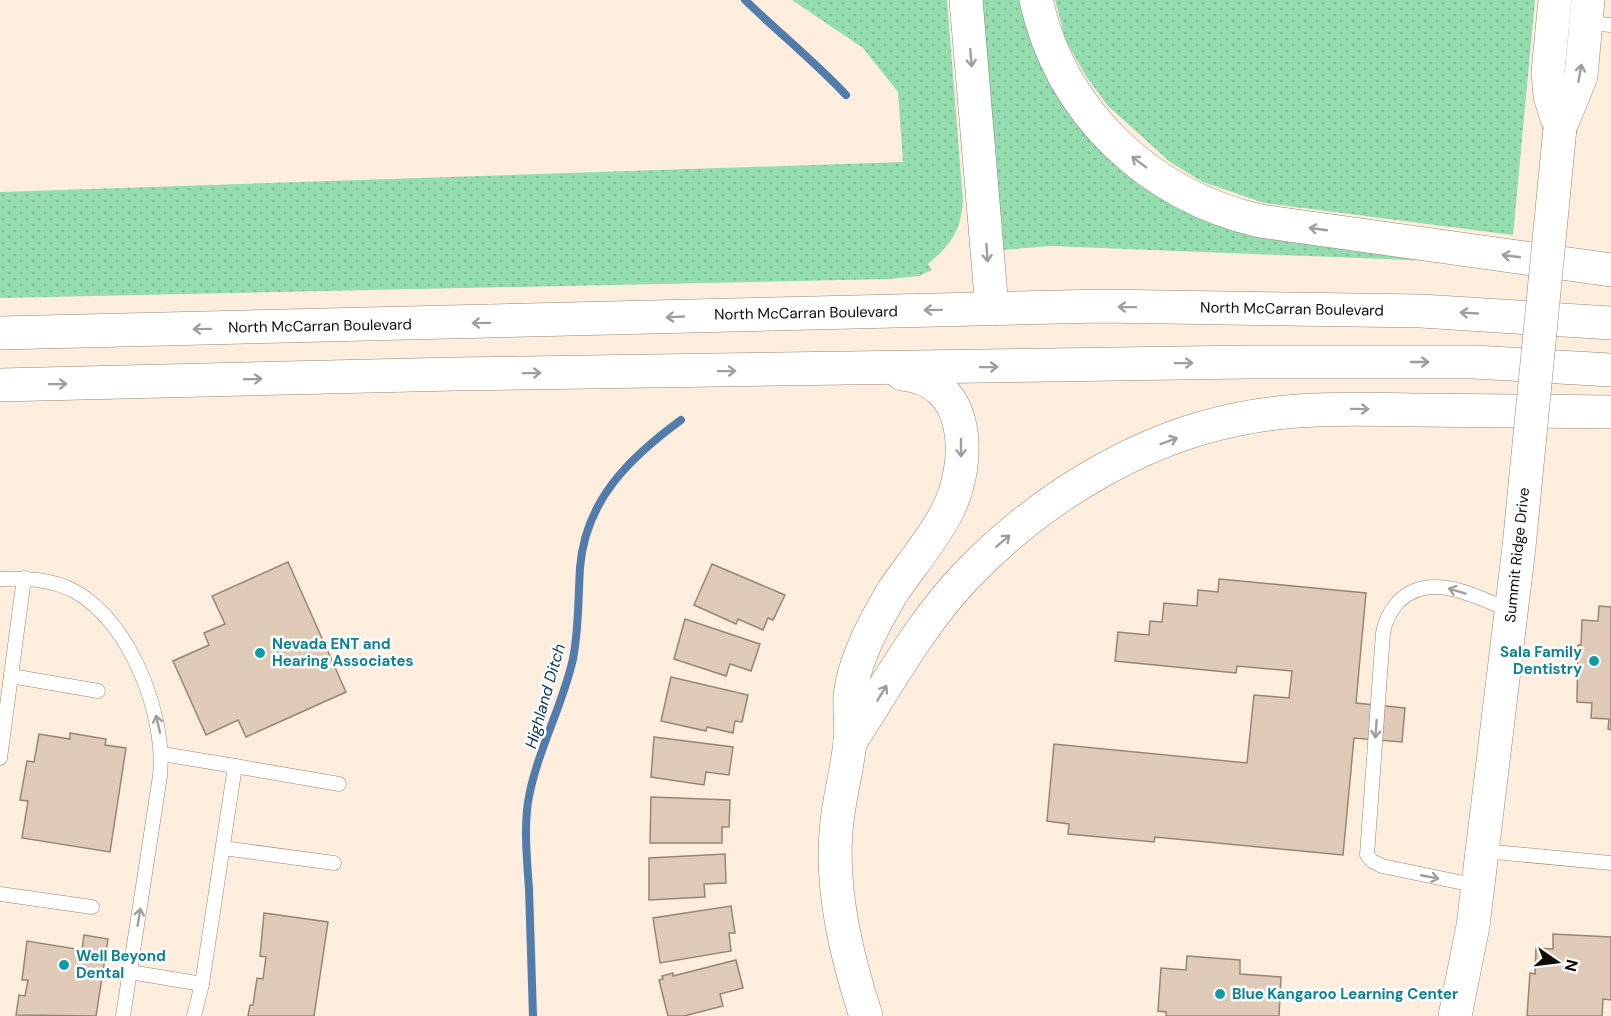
<svg xmlns="http://www.w3.org/2000/svg" width="1611" height="1016" font-family="'DM Sans',sans-serif">
<defs>
<pattern id="grass-dots" width="8" height="8" patternUnits="userSpaceOnUse" patternTransform="scale(1.5)"><rect width="8" height="8" fill="#93ddaf"/><path d="M2 2h.1M6 6h.1" fill="none" stroke="#7ebc95" stroke-width="1.8" stroke-linecap="round"/></pattern>
</defs>
<rect width="100%" height="100%" fill="#fdeddd"/>
<g fill="url(#grass-dots)">
<path d="M792 0H947L963 202C960 233 951 244 928 264L932 270 919 276 889 279 0 298V192L903 162 898 92 863 48Z"/>
<polygon points="978,0 1023,0 1138,176 1435,261 1051,246 1001,250"/>
<polygon points="1055,0 1535,0 1513,235 1264,203 1203,182 1170,162 1107,105 1086,76 1066,41"/>
</g>
<g fill="none" stroke-linecap="round" stroke-linejoin="round">
<g stroke="#517cac" stroke-width="8">
<path d="M745 0C778 32 814 61 846 95"/>
<path d="M533 1016C532 973 530 931 529 889 527 860 524 830 528 802 536 753 562 708 573 659 579 628 578 599 580 568 585 501 629 458 681 420"/>
</g>
</g>
<g fill="#decab6" stroke="#978572" stroke-width="1.5">
<polygon points="288,562 346,692 246,737 238,720 206,735 173,661 209,645 204,633 225,624 212,596"/>
<polygon points="712,564 785,595 773,620 768,618 763,630 738,619 736,624 694,605"/>
<polygon points="1219,579 1366,593 1356,703 1405,708 1402,742 1354,738 1343,855 1155,837 1154,842 1068,834 1069,824 1047,821 1054,744 1247,763 1254,695 1289,698 1292,671 1237,666 1236,673 1115,661 1118,632 1149,635 1150,621 1162,622 1164,603 1197,606 1198,590 1218,592"/>
<polygon points="1599,606 1611,607 1611,730 1608,729 1609,719 1591,718 1592,703 1577,702 1578,645 1581,645 1582,620 1598,621"/>
<polygon points="685,619 760,644 751,671 730,664 726,676 674,659"/>
<polygon points="671,677 748,695 742,722 735,721 733,733 707,727 706,731 661,721"/>
<polygon points="70,733 106,739 105,745 126,748 110,852 22,838 28,801 20,800 27,761 34,762 39,734 70,739"/>
<polygon points="654,737 733,747 729,775 706,772 704,785 651,777"/>
<polygon points="651,797 730,800 729,827 722,827 722,843 650,843"/>
<polygon points="725,854 726,883 704,884 705,897 649,900 649,858"/>
<polygon points="731,906 735,933 729,933 731,951 660,963 653,918"/>
<polygon points="264,913 328,922 314,1016 248,1016 250,1005 253,1005 257,978 263,979 266,957 260,956"/>
<polygon points="1553,934 1611,937 1611,1000 1603,999 1602,1016 1527,1016 1530,973 1535,974 1536,948 1553,949"/>
<polygon points="84,935 108,939 96,1016 16,1015 19,995 25,996 28,980 22,980 27,941 82,950"/>
<polygon points="1187,956 1240,960 1240,974 1281,977 1279,1016 1166,1016 1166,1012 1158,1011 1161,968 1186,970"/>
<polygon points="736,960 743,988 720,994 723,1006 684,1016 668,1016 659,980 663,979 662,976 673,973 673,976"/>
</g>
<g fill="none" stroke-linecap="round" stroke-linejoin="round">
<g stroke="#968472" stroke-width="15">
<g id="service">
<polyline points="1586,23 1611,25"/>
<path d="M0 579C26 578 53 579 76 592 131 623 166 716 160 776L123 1016"/>
<polyline points="11,676 98,691"/>
<polyline points="162,754 235,766 202,984"/>
<polyline points="0,758 24,578"/>
<polyline points="235,766 339,784"/>
<polyline points="223,848 334,863"/>
<polyline points="1483,851 1611,863"/>
<path d="M1478 886 1382 866 1372 861 1367 855 1383 633C1385 620 1390 611 1399 601 1431 570 1478 598 1512 611"/>
<polyline points="0,894 92,907"/>
<polyline points="130,972 202,984 194,1016"/>
</g>
</g>
<g stroke="#968472" stroke-width="34">
<g id="tertiary">
<polyline points="1555,0 1548,72 1550,96 1560,128"/>
<polyline points="1560,128 1581,76 1588,0"/>
<path d="M866 1016C847 958 831 893 836 832 838 801 847 772 850 742 852 727 849 711 850 696 854 659 875 622 893 591"/>
<polyline points="1455,1016 1473,926 1519,547"/>
</g>
</g>
<g stroke="#968472" stroke-width="34">
<g id="primary">
<polyline points="966,0 992,309"/>
<path d="M1036 0C1061 113 1149 195 1260 221L1611 270"/>
<polyline points="0,333 1102,306 1421,311 1611,323"/>
<polyline points="0,385 455,374 1248,362 1474,362 1611,370"/>
<path d="M893 591C911 565 934 538 948 510 972 460 971 380 902 374"/>
<path d="M850 742C887 686 918 627 964 578 1036 502 1136 439 1239 419 1297 407 1357 409 1416 410 1481 411 1546 411 1611 412"/>
</g>
</g>
<use href="#service" stroke="#fff" stroke-width="14"/>
<use href="#tertiary" stroke="#fff" stroke-width="33"/>
<use href="#primary" stroke="#fff" stroke-width="33"/>
<g stroke="#968472" stroke-width="34" stroke-linecap="butt">
<polyline id="tertiary-bridge" points="1519,547 1560,128"/>
</g>
<use href="#tertiary-bridge" stroke="#fff" stroke-width="33"/>
</g>
<defs><path id="oneway-shaft" d="M-6 0H5M1.5-3L5.5 0L1.5 3" fill="none" stroke-width="1.6" stroke-linecap="round" stroke-linejoin="round" transform="scale(1.5)"/></defs>
<g stroke="#a09d9b">
<use href="#oneway-shaft" transform="translate(971 58) rotate(85)"/>
<use href="#oneway-shaft" transform="translate(1580 73) rotate(-80)"/>
<use href="#oneway-shaft" transform="translate(1139 162) rotate(-143)"/>
<use href="#oneway-shaft" transform="translate(1318 229) rotate(-172)"/>
<use href="#oneway-shaft" transform="translate(987 253) rotate(86)"/>
<use href="#oneway-shaft" transform="translate(1511 256) rotate(-172)"/>
<use href="#oneway-shaft" transform="translate(1127 307) rotate(-179)"/>
<use href="#oneway-shaft" transform="translate(933 310) rotate(179)"/>
<use href="#oneway-shaft" transform="translate(1469 313) rotate(-177)"/>
<use href="#oneway-shaft" transform="translate(675 317) rotate(177)"/>
<use href="#oneway-shaft" transform="translate(481 323) rotate(179)"/>
<use href="#oneway-shaft" transform="translate(202 329) rotate(179)"/>
<use href="#oneway-shaft" transform="translate(1420 362)"/>
<use href="#oneway-shaft" transform="translate(1184 363) rotate(-1)"/>
<use href="#oneway-shaft" transform="translate(989 367) rotate(-1)"/>
<use href="#oneway-shaft" transform="translate(727 371) rotate(-1)"/>
<use href="#oneway-shaft" transform="translate(532 373) rotate(-1)"/>
<use href="#oneway-shaft" transform="translate(253 379) rotate(-2)"/>
<use href="#oneway-shaft" transform="translate(58 384) rotate(-1)"/>
<use href="#oneway-shaft" transform="translate(1360 409) rotate(1)"/>
<use href="#oneway-shaft" transform="translate(1169 441) rotate(-21)"/>
<use href="#oneway-shaft" transform="translate(961 448) rotate(90)"/>
<use href="#oneway-shaft" transform="translate(1003 541) rotate(-41)"/>
<use href="#oneway-shaft" transform="translate(1457 591) rotate(-163)"/>
<use href="#oneway-shaft" transform="translate(882 693) rotate(-59)"/>
<use href="#oneway-shaft" transform="translate(158 724) rotate(-103)"/>
<use href="#oneway-shaft" transform="translate(1376 729) rotate(94)"/>
<use href="#oneway-shaft" transform="translate(1430 877) rotate(11)"/>
<use href="#oneway-shaft" transform="translate(139 917) rotate(-81)"/>
</g>
<g fill="#0f9aa8" stroke="#fff" stroke-width="2">
<circle cx="260" cy="653" r="6"/>
<circle cx="1594" cy="661" r="6"/>
<circle cx="64" cy="965" r="6"/>
<circle cx="1220" cy="994" r="6"/>
</g>
<g text-anchor="middle" dominant-baseline="central" stroke-width="5" stroke-linejoin="round" paint-order="stroke">
<g font-size="15" fill="#110b05" stroke="#fff">
<text transform="translate(1292 309) rotate(1)">North McCarran Boulevard</text>
<text transform="translate(806 313) rotate(-1)">North McCarran Boulevard</text>
<text transform="translate(320 326) rotate(-1)">North McCarran Boulevard</text>
<text transform="translate(1517 555) rotate(-84)">Summit Ridge Drive</text>
</g>
<g font-size="15" font-weight="bold" fill="#0d838f" stroke="#fff" text-anchor="start">
<text x="272" y="644">Nevada ENT and<tspan x="272" dy="17">Hearing Associates</tspan></text>
<text x="1582" y="652" text-anchor="end">Sala Family<tspan x="1582" dy="17">Dentistry</tspan></text>
<text x="76" y="956">Well Beyond<tspan x="76" dy="17">Dental</tspan></text>
<text x="1232" y="994">Blue Kangaroo Learning Center</text>
</g>
<g font-size="16" font-style="italic" fill="#083663" stroke="#fff">
<text transform="translate(545 696) rotate(-74)">Highland Ditch</text>
</g>
</g>
<g transform="translate(1557 962) rotate(104)" stroke="#ffffff" stroke-width="4.5" paint-order="stroke">
<path d="M0-4.5L10 22L0 15L-10 22Z" fill="#110b05"/>
<text y="-9" font-size="16" font-weight="bold" text-anchor="middle" fill="#110b05">N</text>
</g>
</svg>
